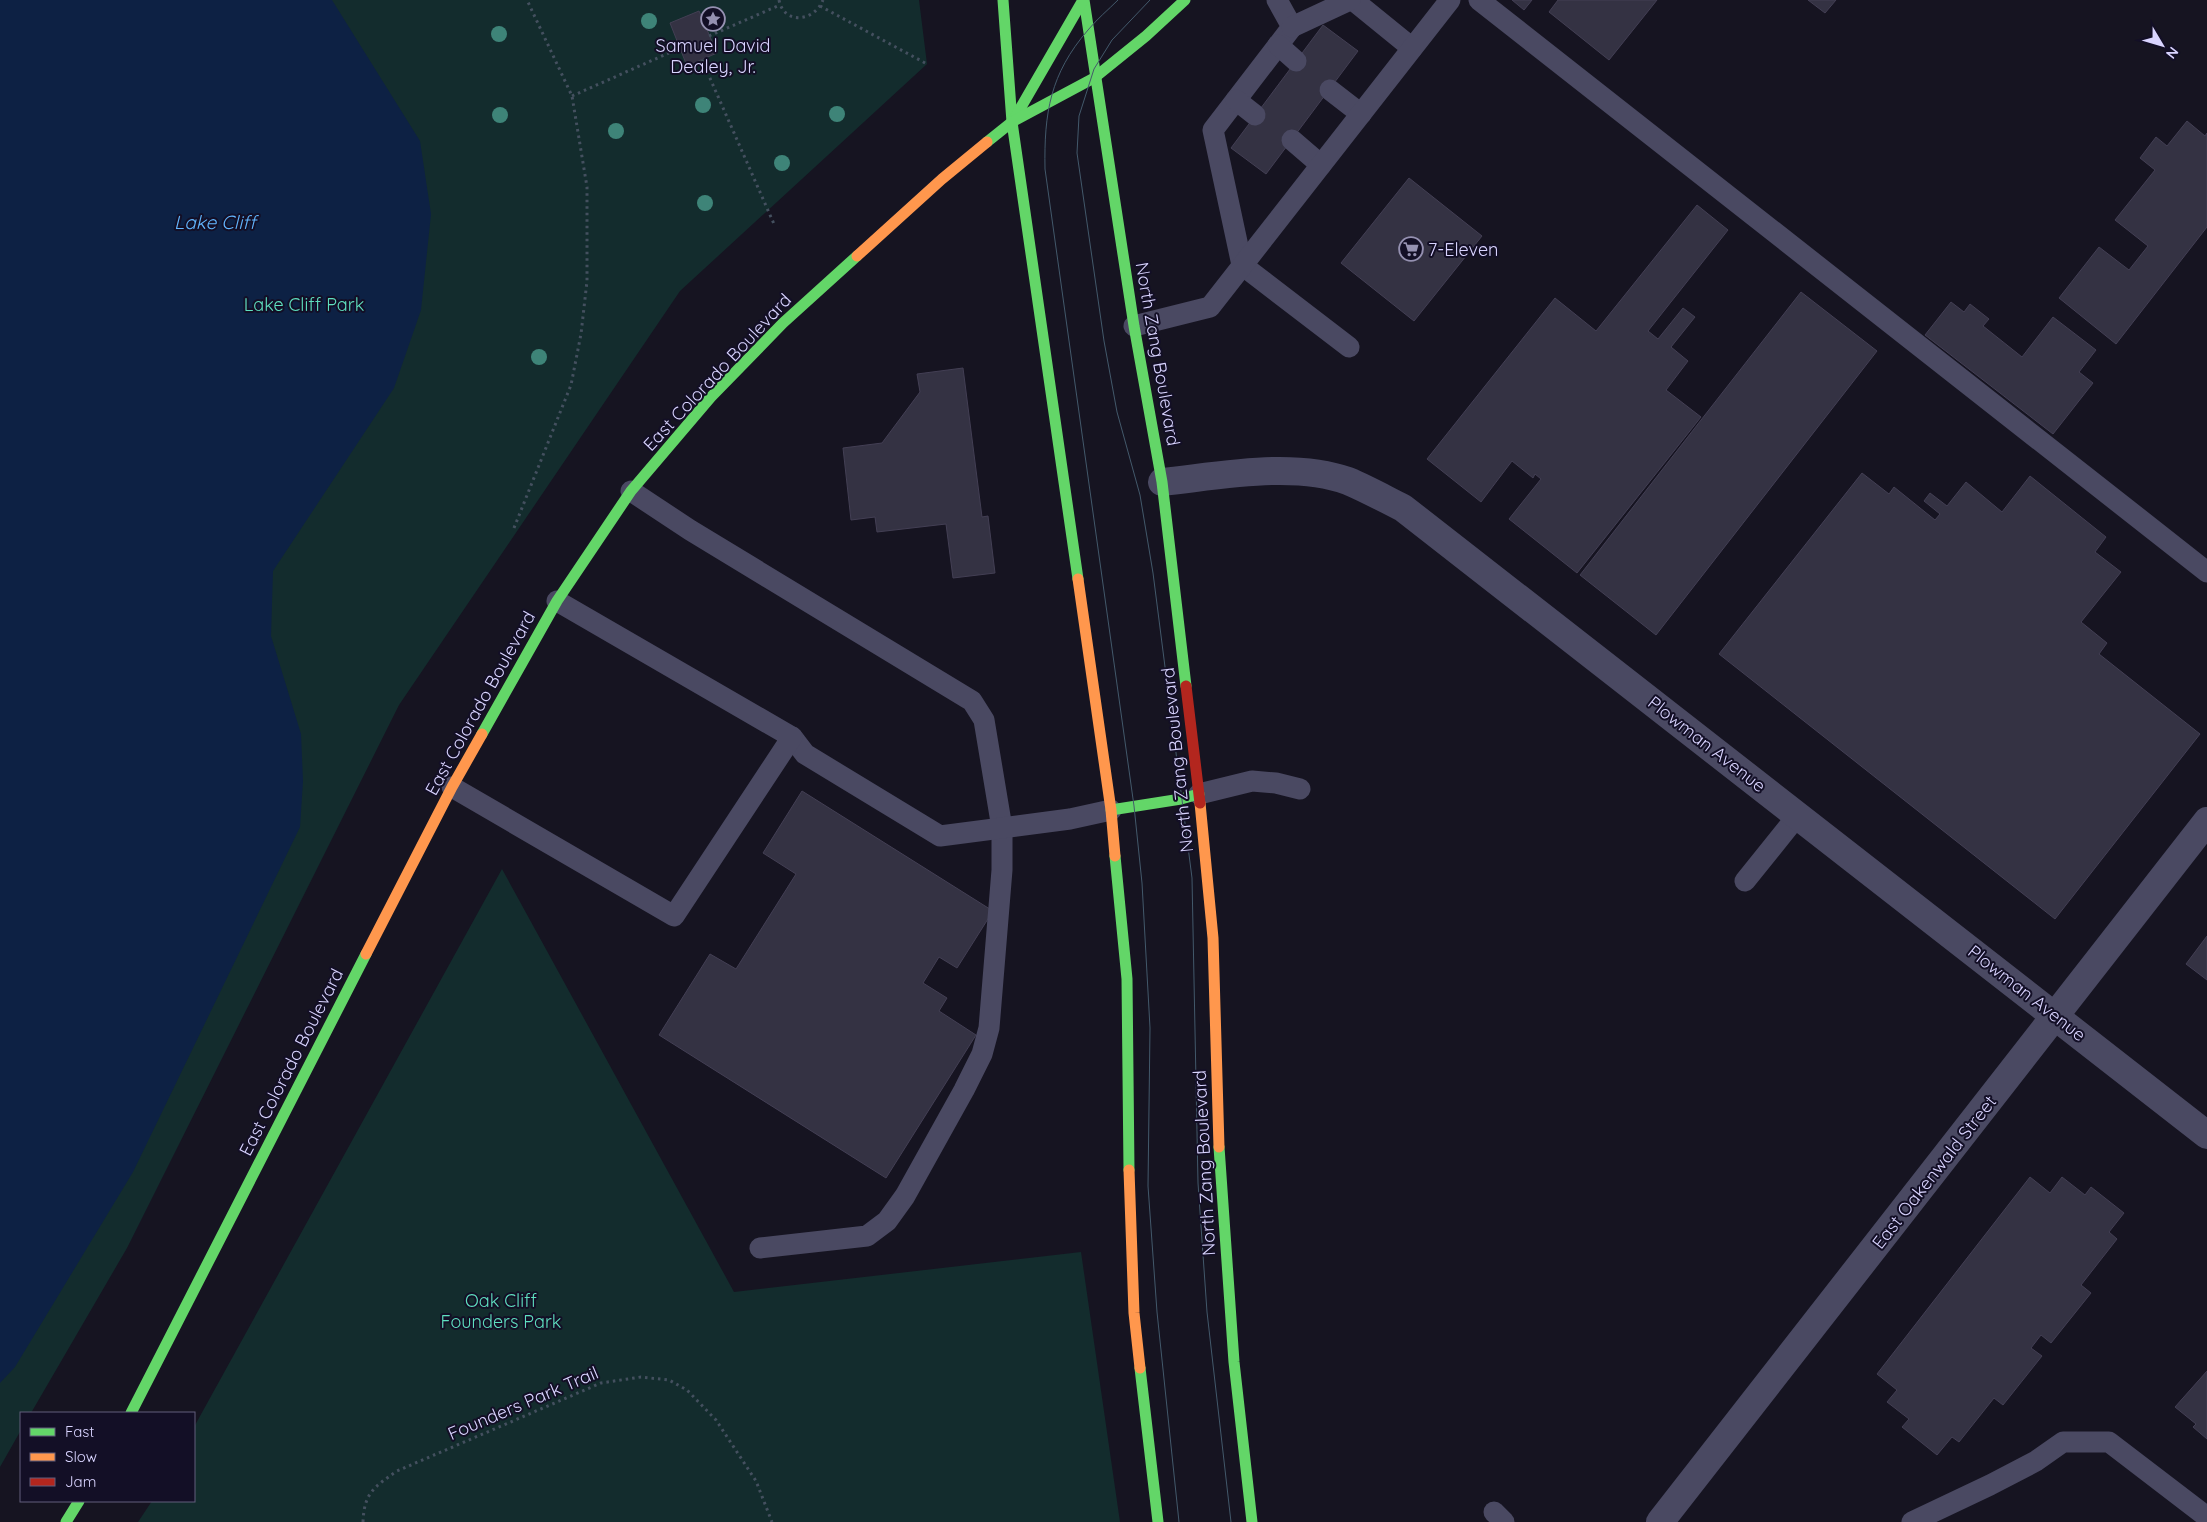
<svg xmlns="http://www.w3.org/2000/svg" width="2207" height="1522" font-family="Quicksand,sans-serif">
<rect width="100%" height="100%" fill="#161421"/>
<g fill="#132c2d">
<polygon points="0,0 919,0 927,64 680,291 399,705 127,1248 31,1413 21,1413 21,1430 0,1467"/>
<polygon points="502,869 734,1292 1081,1252 1120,1522 138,1522 152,1501 194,1501 194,1427"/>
</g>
<polygon fill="#0d2144" points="0,0 332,0 420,141 431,214 421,310 394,388 273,571 271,636 301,734 303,781 300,827 133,1172 15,1367 0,1383"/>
<g fill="#343243" stroke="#433f54">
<polygon points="1512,0 1532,0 1524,10"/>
<polygon points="1558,0 1657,0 1609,60 1549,12"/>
<polygon points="1808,0 1836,0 1825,13"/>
<polygon points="699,11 717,53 687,66 670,23"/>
<polygon points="1323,25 1358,51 1266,174 1231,148"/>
<polygon points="2187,121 2205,136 2207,133 2207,227 2116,344 2059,298 2099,247 2129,270 2148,246 2115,220 2155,170 2140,158 2156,137 2167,146"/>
<polygon points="1409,178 1482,236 1414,321 1341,263"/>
<polygon points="1697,205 1728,230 1648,331 1658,339 1683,308 1695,317 1671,347 1688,361 1666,390 1701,417 1577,573 1509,519 1541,479 1535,474 1533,478 1512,461 1481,502 1427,459 1555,298 1596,331"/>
<polygon points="1801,292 1877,351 1656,635 1580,575"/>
<polygon points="1951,302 1964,312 1970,304 1989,319 1983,326 2022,357 2053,317 2096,350 2079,372 2093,383 2053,434 1925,335"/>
<polygon points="963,368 982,517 988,516 995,573 953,578 946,524 877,532 875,517 851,520 843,448 882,443 920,392 917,374"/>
<polygon points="1862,473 1889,494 1894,487 1935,520 1940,514 1924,501 1930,493 1947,506 1966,482 2002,512 2030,476 2106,537 2095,552 2121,572 2081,622 2107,643 2099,654 2200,734 2055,919 1719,654"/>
<polygon points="802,791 993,911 957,968 939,957 923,983 947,998 939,1011 976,1035 886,1178 659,1035 710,954 736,969 796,874 763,853"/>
<polygon points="2207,936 2207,980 2186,964"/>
<polygon points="2030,1177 2050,1193 2062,1177 2085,1195 2091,1187 2124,1213 2109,1232 2117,1239 2081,1285 2091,1293 2051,1343 2041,1335 2031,1348 2042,1356 2003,1405 1994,1398 1959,1442 1952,1437 1937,1455 1902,1427 1909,1419 1887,1402 1897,1390 1877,1374"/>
<polygon points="2207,1371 2207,1439 2193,1427 2196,1424 2175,1407"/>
</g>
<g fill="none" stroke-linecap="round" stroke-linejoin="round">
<g stroke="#44505f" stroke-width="3" stroke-dasharray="2.5 4" stroke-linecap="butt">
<path d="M779 0C784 25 814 22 823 0"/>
<polyline points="820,6 927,64"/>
<polyline points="709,36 780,5"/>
<polyline points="702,60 774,224"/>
<polyline points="572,96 680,48"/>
<polyline points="514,528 571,385 581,334 587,281 587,187 572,96 527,0"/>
<path d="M363 1522C364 1493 374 1487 397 1471L601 1383 641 1377 669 1380 687 1390 716 1420 756 1481 772 1522"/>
</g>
<g stroke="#4a4962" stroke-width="21">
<polyline points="1277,0 1292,27 1213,130 1242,265 1349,347"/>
<polyline points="1353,0 1412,48"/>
<polyline points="1479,0 2207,572"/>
<polyline points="1292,27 1350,0"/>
<polyline points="1278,45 1296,61"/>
<polyline points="1330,90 1361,114"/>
<polyline points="1236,100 1255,115"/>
<polyline points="1292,140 1321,165"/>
<polyline points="1134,326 1210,307 1450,0"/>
<polyline points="631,491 690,530 972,701 984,720 1002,828 1002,870 989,1028 982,1054 964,1090 905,1196 887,1221 867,1236 760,1248"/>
<polyline points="792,737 805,754 940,836 1070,819 1111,810"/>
<polyline points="452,787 674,916 792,737 557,601"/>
<polyline points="1199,794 1252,781 1276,783 1300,789"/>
<polyline points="1745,881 1798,815"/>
<polyline points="1494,1512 1504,1522"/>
<polyline points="1912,1522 1990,1485 2036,1461 2063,1442 2109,1442 2207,1517"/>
</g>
<g stroke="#4a4962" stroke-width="28">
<path d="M1162 482C1219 476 1293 461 1348 481 1367 489 1385 499 1403 508L2207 1135"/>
<polyline points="1660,1522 2207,821"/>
</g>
<g stroke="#63d668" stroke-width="11">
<polyline points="1003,0 1012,122 1078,579"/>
<polyline points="1084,0 1134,326 1162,482 1186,686"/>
<polyline points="1013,121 1083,0"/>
<polyline points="987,142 1012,122 1094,78 1146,36 1185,0"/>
<polyline points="482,734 557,601 631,491 711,397 783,323 857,256"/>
<polyline points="1111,810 1181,799 1199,794"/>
<polyline points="1115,856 1127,979 1129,1170"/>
<polyline points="1219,1147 1234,1362 1252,1522"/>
<polyline points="1140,1368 1158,1522"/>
<polyline points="131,1413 366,954"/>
<polyline points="66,1522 79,1501"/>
</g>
<g stroke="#ff974d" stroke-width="11">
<polyline points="857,256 942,179 987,142"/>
<polyline points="1078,579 1111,810 1115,856"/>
<polyline points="1200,803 1213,938 1219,1147"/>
<polyline points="366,954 452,787 482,734"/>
<polyline points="1129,1170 1134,1313 1140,1368"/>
</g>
<polyline stroke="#b3261e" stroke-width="11" points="1186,686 1200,803"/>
<g stroke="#43596b" stroke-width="1">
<path d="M1118 0C1108 10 1097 19 1088 30 1050 74 1044 113 1045 169L1134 806 1142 883 1150 1028 1148 1186 1157 1312 1179 1522"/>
<polyline points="1150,0 1112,40 1094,69 1079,116 1077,153 1104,341 1117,412 1140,495 1153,573 1192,878 1198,1183 1207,1312 1231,1522"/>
</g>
</g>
<g fill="#3e8478">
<circle cx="649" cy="21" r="8"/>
<circle cx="499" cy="34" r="8"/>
<circle cx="703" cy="105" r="8"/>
<circle cx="837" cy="114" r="8"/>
<circle cx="500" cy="115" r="8"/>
<circle cx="616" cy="131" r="8"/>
<circle cx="782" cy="163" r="8"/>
<circle cx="705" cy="203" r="8"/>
<circle cx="539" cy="357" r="8"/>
</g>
<defs>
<g id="sight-ring" transform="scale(1.25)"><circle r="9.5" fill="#130f26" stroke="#9591b1" stroke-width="1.5"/><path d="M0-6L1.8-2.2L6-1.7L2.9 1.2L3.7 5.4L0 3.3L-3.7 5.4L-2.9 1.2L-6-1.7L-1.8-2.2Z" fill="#9591b1"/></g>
<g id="supermarket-ring" transform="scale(1.25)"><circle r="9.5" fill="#130f26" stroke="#9591b1" stroke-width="1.5"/><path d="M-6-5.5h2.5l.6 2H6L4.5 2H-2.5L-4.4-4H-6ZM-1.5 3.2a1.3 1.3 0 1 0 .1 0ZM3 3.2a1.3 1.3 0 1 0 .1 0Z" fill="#9591b1"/></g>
</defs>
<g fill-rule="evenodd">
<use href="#sight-ring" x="713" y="19"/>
<use href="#supermarket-ring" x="1411" y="249"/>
</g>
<g text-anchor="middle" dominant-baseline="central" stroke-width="4" stroke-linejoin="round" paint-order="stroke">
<g font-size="18" fill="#d9d4ff" stroke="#130f26">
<text x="713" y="45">Samuel David<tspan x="713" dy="21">Dealey, Jr.</tspan></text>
<text x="1428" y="249" text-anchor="start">7-Eleven</text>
</g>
<g font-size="18" fill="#5fe0c0" stroke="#130f26">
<text x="304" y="304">Lake Cliff Park</text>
<text x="501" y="1300">Oak Cliff<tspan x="501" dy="21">Founders Park</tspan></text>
</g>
<g font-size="18" fill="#d9d4ff" stroke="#130f26">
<text transform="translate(1158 354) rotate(80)">North Zang Boulevard</text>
<text transform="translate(717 372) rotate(-47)">East Colorado Boulevard</text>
<text transform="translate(480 703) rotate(-61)">East Colorado Boulevard</text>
<text transform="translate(1707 744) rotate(38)">Plowman Avenue</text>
<text transform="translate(1177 760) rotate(-96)">North Zang Boulevard</text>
<text transform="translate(2027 993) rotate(38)">Plowman Avenue</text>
<text transform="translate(291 1062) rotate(-63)">East Colorado Boulevard</text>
<text transform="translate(1204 1163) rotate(-93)">North Zang Boulevard</text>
<text transform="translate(1934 1172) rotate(-52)">East Oakenwald Street</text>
<text transform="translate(523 1403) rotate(-23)">Founders Park Trail</text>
</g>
<g font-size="19" font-style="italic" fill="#62b6ff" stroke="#130f26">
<text x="215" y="222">Lake Cliff</text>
</g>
</g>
<rect x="20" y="1412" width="175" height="90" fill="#130f26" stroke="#625e7d"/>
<rect x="30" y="1428" width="25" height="8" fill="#63d668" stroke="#625e7d"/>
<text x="65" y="1437" font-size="15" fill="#d9d4ff">Fast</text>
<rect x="30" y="1453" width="25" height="8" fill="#ff974d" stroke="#625e7d"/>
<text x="65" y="1462" font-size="15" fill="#d9d4ff">Slow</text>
<rect x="30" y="1478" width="25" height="8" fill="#b3261e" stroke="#625e7d"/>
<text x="65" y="1487" font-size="15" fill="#d9d4ff">Jam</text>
<g transform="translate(2162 45) rotate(128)" stroke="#130f26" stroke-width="4" paint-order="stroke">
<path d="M0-4L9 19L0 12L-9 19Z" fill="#d9d4ff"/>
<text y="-8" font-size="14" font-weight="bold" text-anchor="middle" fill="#d9d4ff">N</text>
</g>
</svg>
